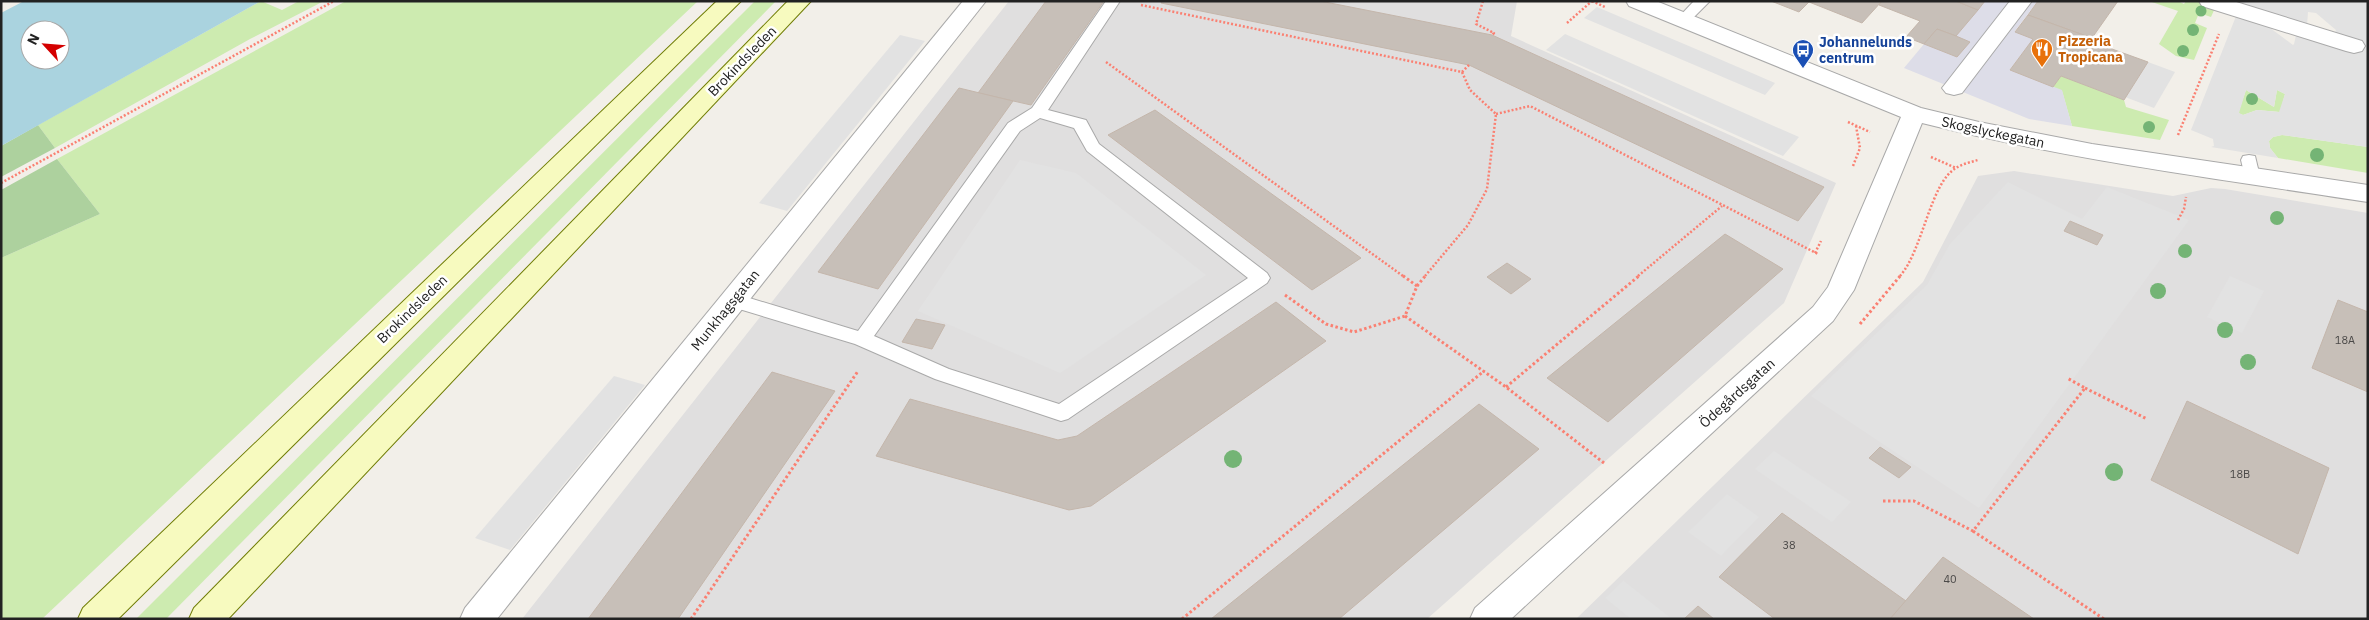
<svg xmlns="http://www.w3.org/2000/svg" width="2369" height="620" font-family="'IBM Plex Sans',sans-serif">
<rect width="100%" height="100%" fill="#f2efe9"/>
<g fill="#e0dfdf">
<polygon points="1009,1 1517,1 1511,36 1836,183 1784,303 1427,619 522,619"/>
<polygon points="2014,171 2173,196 2211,188 2225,189 2368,213 2368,619 1576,619 1923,282 1978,176"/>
</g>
<g fill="#cdebb0">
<polygon points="261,1 282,10 299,1 324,1 250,39 55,148 38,125"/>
<polygon points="346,1 698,1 42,619 1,619 1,258 100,214 57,159"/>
<polygon points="755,1 776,1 166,619 136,619"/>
<polygon points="2149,1 2178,1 2184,4 2186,1 2202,1 2215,8 2211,17 2199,13 2195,23 2207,28 2194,60 2176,56 2159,44 2178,11"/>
<polygon points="2061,76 2124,100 2126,107 2169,120 2160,140 2072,126 2062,91 2053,87"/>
<polygon points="2246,90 2274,107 2277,90 2285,94 2280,112 2257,110 2243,115 2238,113"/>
<polygon points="2282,135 2368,147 2368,173 2278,158 2270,148 2269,141 2273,137"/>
</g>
<g fill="#add19e">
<polygon points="38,125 55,148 1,177 1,146"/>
<polygon points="57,159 100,214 1,258 1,190"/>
</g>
<g fill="#e2e2e2" fill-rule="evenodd">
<path d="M2242 1H2368V147L2282 135 2273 137 2269 141 2270 148 2278 158 2211 147 2214 146 2213 139 2191 130ZM2308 12 2316 13 2336 30 2334 37 2307 26ZM2266 25 2297 31 2294 44 2293 45ZM2246 90 2274 107 2277 90 2285 94 2279 112 2257 110 2243 115 2239 113Z"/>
<polygon points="1597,7 1710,55 1775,83 1765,95 1584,18"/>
<polygon points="1565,34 1799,137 1783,156 1546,50"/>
<polygon points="900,35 925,41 787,211 759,203"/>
<polygon points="2148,62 2175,72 2154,108 2125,97"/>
<polygon points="1020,160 1076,173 1206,275 1060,373 918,311"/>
<polygon points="2008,182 2082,219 2107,187 2189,220 1979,508 1811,396 1927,285 1950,244"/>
<polygon points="2230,276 2264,291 2242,333 2207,317"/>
<polygon points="614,376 645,385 510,550 475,538"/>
<polygon points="1774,451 1851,502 1832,522 1755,469"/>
<polygon points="1727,494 1759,517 1721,556 1688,532"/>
<polygon points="1624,580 1624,581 1672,619 1631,619 1605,598"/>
</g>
<polygon fill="#dddde8" points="1985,1 2038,1 2015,31 2033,39 2010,70 2062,90 2072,126 2029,119 1904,68 1924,44 1957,57 1969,42 1956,36"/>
<path fill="#aad3df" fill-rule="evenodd" d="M24 1H261L1 146V13ZM30 30H60V60H30Z"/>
<g fill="#c7bfb8" stroke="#c4b6ab">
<polygon points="1046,1 1104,1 1031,105 978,93"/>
<polygon points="1162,1 1320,1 1492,35 1824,187 1798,221 1469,65 1161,3"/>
<polygon points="1771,1 1882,1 1862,23 1809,2 1799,12"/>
<polygon points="1882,1 1956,1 1978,10 1956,36 1937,29 1924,44 1906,37 1920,21 1879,5"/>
<polygon points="1956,1 1985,1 1978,10"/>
<polygon points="2038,1 2118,1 2092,38 2028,15"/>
<polygon points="2028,15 2089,37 2087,40 2148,62 2124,100 2061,76 2053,87 2010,70 2033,39 2015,32"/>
<polygon points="1937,29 1956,36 1970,42 1957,57 1924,44"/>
<polygon points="959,88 1013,101 878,289 818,272"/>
<polygon points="1155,110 1333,238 1361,258 1312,290 1108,135"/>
<polygon points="2070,221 2103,235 2097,245 2064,231"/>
<polygon points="1725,234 1783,269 1608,422 1547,378"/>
<polygon points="1507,263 1531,279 1511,294 1487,277"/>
<polygon points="2338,300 2368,312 2368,392 2312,368"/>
<polygon points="1276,302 1326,341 1091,506 1069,510 876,456 910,399 1058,440 1077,436"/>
<polygon points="916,319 945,325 932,349 902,342"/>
<polygon points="772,372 835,391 678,619 588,619"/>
<polygon points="2187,401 2329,468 2298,554 2151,480"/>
<polygon points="1479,404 1539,449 1339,619 1211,619"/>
<polygon points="1880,447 1911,467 1899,478 1869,458"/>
<polygon points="1782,513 1906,601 1890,619 1775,619 1719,577"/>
<polygon points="1943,557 2034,619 1890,619"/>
<polygon points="1698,606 1714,619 1684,619"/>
</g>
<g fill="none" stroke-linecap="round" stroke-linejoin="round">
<g stroke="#a9a9a9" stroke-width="2">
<g id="service">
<path d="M1106 1H1120L1048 110 1086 120 1099 144 1267 273 1270 278 1267 283 1068 419 1061 421 935 379 855 344 726 305 724 300 726 295 733 293 858 331 1008 123 1032 108ZM1040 118 1074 128 1087 151 1248 278 1059 404 949 369 874 336 1020 131Z"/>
<polygon points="1694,1 1710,1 1689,22 1679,22 1677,19"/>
<polygon points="2249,155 2255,156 2260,177 2258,181 2246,181 2241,160 2243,156"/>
</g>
</g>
<g stroke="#a9a9a9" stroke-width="2">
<g id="pedestrian">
<polygon points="2010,1 2032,1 1962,93 1954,95 1946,93 1942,88 1946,83"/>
<polygon points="2199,1 2233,1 2362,41 2365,46 2362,51 2354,53 2346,51 2202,6"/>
</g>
</g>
<g stroke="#a9a9a9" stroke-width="2">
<g id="minor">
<polygon points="963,1 986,1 497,619 460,619 465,608"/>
<path d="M1626 1H1656L1921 108 1979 122 2092 144 2368 185V202C2219 179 2069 160 1922 123L1854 290 1833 321 1511 619H1470L1475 608 1813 307 1828 287 1901 117 1629 6Z"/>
</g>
</g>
<g stroke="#707d05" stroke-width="2">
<g id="secondary">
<polygon points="717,1 741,1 118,619 78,619 83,608"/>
<polygon points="788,1 811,1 228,619 189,619 194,608"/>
</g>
</g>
<g stroke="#fa8072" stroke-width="2.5" stroke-dasharray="2 2" stroke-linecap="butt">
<polyline points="1483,1 1476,24 1494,33 1492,35"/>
<polyline points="1592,1 1605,7"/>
<polyline points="1141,5 1462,72 1470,90 1496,114 1487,189 1468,225 1425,276"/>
<polyline points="1567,23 1592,1"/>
<polyline points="1106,62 1403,276"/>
<polyline points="1462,72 1469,65"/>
<polyline points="1496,114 1530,106 1818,254"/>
<polyline points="1848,122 1870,132"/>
<polyline points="2178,135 2219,34"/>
<polyline points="1931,157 1956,168"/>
<polyline points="1853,166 1860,148 1856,126"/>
<polyline points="1,183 334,1"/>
<polyline points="2178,220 2184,209 2186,197"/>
<polyline points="1815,253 1821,241"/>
<polyline points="1638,276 1722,206"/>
<path d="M1900 276C1923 250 1930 183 1956 168 1962 164 1971 162 1978 160"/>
</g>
<g stroke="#fa8072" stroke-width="3" stroke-dasharray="2.5 2.5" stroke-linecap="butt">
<polyline points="1417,286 1426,275"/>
<polyline points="1285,295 1326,324 1354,332 1405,316 1417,286 1402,275"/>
<polyline points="1405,316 1506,387 1604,463"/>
<polyline points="1860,324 1901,275"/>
<polyline points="1506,387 1640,275"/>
<polyline points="2085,388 2147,419"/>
<polyline points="1883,501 1914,501 1973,531 2085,388 2067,378"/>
<polyline points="1973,531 2104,619"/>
<polyline points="691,619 858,371"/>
<polyline points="1182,619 1484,371"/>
</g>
<use href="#service" fill="#fff" fill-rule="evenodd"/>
<use href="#pedestrian" fill="#fff" fill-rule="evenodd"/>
<use href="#minor" fill="#fff" fill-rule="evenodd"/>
<use href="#secondary" fill="#f7fabf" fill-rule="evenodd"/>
</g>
<g fill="#74b475">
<circle cx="2201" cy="11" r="5.5"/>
<circle cx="2193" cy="30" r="6"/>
<circle cx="2183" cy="51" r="6"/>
<circle cx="2252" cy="99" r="6"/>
<circle cx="2149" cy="127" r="6"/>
<circle cx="2317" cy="155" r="7"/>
<circle cx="2277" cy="218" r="7"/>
<circle cx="2185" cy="251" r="7"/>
<circle cx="2158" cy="291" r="8"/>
<circle cx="2225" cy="330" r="8"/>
<circle cx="2248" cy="362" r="8"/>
<circle cx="1233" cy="459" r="9"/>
<circle cx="2114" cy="472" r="9"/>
</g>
<defs>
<g id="restaurant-pin" transform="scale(1.125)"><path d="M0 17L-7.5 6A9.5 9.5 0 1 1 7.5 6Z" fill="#e8710a" stroke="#fff"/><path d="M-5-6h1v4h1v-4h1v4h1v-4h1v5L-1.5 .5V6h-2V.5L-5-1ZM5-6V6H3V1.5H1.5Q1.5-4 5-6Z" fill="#fff"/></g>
<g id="bus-pin" transform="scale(1.125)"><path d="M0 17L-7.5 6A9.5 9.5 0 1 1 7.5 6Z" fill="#1a4fb4" stroke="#fff"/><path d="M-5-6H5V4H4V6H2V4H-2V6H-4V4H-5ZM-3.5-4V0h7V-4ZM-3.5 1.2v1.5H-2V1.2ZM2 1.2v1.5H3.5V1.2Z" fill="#fff"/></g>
</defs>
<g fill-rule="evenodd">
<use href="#restaurant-pin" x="2042" y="49"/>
<use href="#bus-pin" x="1803" y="50"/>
</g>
<g text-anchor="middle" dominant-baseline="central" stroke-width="5" stroke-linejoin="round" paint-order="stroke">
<g font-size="11" fill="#4b4948">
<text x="2345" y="340">18A</text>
<text x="2240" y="474">18B</text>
<text x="1789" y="545">38</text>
<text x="1950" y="579">40</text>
</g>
<g font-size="14" font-weight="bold" fill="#c56008" stroke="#fff" text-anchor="start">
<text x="2058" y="41">Pizzeria<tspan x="2058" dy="16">Tropicana</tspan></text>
</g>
<g font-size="14" font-weight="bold" fill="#164399" stroke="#fff" text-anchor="start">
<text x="1819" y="42">Johannelunds<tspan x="1819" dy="16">centrum</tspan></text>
</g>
<g font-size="14" fill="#222" stroke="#fff">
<text transform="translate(742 61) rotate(-46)">Brokindsleden</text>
<text transform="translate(1993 132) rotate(12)">Skogslyckegatan</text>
<text transform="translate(412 309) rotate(-44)">Brokindsleden</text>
<text transform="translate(725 310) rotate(-51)">Munkhagsgatan</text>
<text transform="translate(1737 393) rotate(-42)">Ödegårdsgatan</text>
</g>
</g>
<rect width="2369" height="620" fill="none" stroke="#222222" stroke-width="5"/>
<g transform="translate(45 45) rotate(296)"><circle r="24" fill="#ffffff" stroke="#a7a7a7"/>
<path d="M0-4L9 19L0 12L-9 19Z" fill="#d40000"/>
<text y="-8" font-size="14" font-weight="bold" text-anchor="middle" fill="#222222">N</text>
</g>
</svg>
